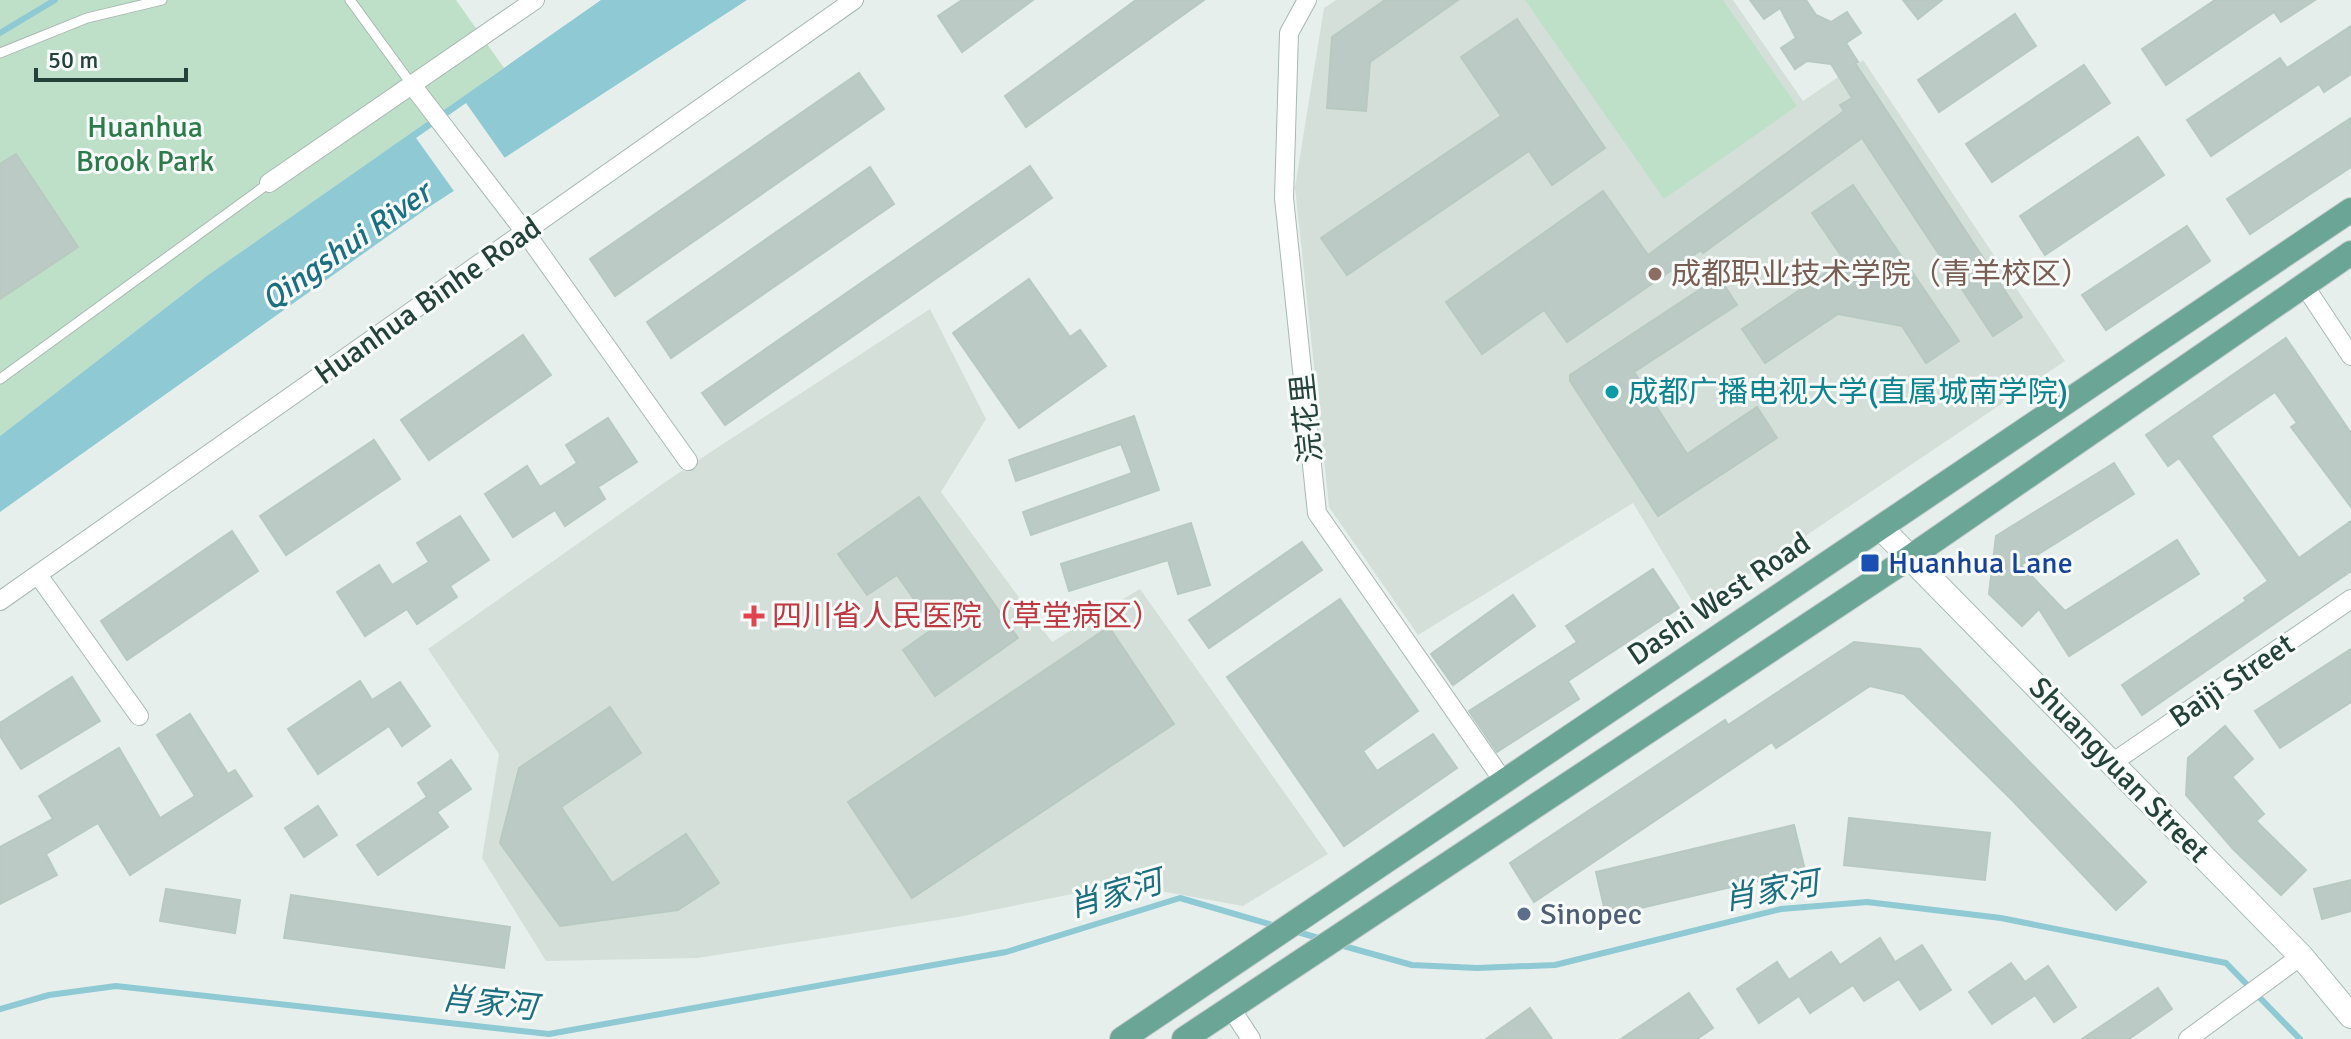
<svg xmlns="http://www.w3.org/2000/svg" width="2351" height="1039" font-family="Signika,'Noto Sans SC',sans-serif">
<rect width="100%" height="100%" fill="#e6efeb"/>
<g fill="#d4dfda">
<polygon points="1336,0 1733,0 1803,101 1863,60 2065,361 1697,609 1633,503 1418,635 1329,507 1295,187 1324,8"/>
<polygon points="930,309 986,419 941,492 1052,642 1140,589 1328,854 1243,906 1122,884 958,917 697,958 546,961 482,858 499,754 428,649 674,476"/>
</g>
<g fill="#bfe0c8">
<polygon points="0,0 456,0 504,68 208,275 0,436"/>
<polygon points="1525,0 1723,0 1797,106 1664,199"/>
</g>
<polygon fill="#8ec9d4" points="601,0 747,0 426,209 0,512 0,436 208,275"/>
<polygon fill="#e6efeb" points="466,103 507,161 456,194 416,138"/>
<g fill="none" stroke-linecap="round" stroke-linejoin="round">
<g stroke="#8ec9d4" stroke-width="6">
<polyline points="0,33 55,0"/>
<polyline points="1294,931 1322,939"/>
<polyline points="1340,945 1412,965 1477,968 1555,965 1781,909 1867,902 2001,918 2226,963 2300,1039"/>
<polyline points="0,1009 49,995 116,986 549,1034 1006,952 1180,898 1276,926"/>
</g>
</g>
<g fill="#bbcac4" stroke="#b8c9c2" stroke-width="2">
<polygon points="962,0 1033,0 962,52 938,16"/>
<polygon points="1136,0 1204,0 1026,127 1005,96"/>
<polygon points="1385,0 1458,0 1370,62 1366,111 1327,108 1332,37"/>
<polygon points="1750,0 1806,0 1816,15 1831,22 1847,12 1861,33 1846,43 1858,62 1855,63 2022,317 1993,336 1862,138 1703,253 1701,250 1567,342 1544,310 1482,354 1446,302 1603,191 1648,255 1844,111 1840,105 1852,98 1831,64 1807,61 1795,69 1781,48 1796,38 1780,8 1764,19"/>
<polygon points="1903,0 1942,0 1918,19"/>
<polygon points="2215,0 2315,0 2281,22 2274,12 2166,85 2142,49"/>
<polygon points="2015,14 2036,46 1939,112 1918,80"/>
<polygon points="1517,19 1605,148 1552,185 1529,151 1347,275 1321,238 1501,116 1461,57"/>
<polygon points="2351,26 2351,74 2324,92 2319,84 2211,156 2187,120 2280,58 2287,68"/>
<polygon points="2084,65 2110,103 1992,182 1966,144"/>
<polygon points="859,73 884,109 615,296 590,259"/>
<polygon points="2351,118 2351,167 2250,234 2227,199"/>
<polygon points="2138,137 2164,175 2045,255 2020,216"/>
<polygon points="16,154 78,247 0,299 0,164"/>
<polygon points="1030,166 1052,198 725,425 702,393"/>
<polygon points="870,167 894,204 671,358 647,322"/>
<polygon points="1853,185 1959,341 1926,363 1902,326 1838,314 1765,363 1742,329 1844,260 1812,213"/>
<polygon points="2187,226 2210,261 2106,330 2082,295"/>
<polygon points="1719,277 1737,305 1634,372 1687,454 1757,407 1777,438 1658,516 1570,381 1570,375"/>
<polygon points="1029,279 1070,337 1080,330 1106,366 1019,428 953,333"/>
<polygon points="523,335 551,375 429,460 401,420"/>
<polygon points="2286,338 2351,433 2351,507 2291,427 2297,423 2275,392 2211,436 2299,558 2351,521 2351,571 2142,715 2122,685 2246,601 2244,598 2268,581 2179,458 2168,466 2146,435"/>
<polygon points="1134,416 1159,490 1031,535 1023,512 1132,473 1121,444 1016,481 1009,460"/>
<polygon points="608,418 637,462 598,487 605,499 565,526 555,510 513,537 485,494 527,466 540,487 577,463 566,445"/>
<polygon points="374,440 400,479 286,555 260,516"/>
<polygon points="2114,463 2134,494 2021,565 2065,611 2177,540 2199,574 2069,656 2039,609 2022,626 1989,594 1996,536"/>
<polygon points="919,497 1018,638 935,696 903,650 934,628 897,575 867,595 838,554"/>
<polygon points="460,516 489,560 450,586 457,597 417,624 407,609 365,636 337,592 379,565 392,585 429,562 417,543"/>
<polygon points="1191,523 1210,585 1178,594 1168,560 1069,591 1061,564"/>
<polygon points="232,531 258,571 127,660 101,621"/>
<polygon points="1302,542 1322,570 1209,648 1189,620"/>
<polygon points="1653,569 1679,608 1568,681 1579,699 1497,752 1469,711 1577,642 1566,626"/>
<polygon points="1513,595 1535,626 1453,685 1431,654"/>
<polygon points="1340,599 1418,711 1363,751 1377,771 1433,734 1457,768 1344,846 1227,677"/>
<polygon points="1109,627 1174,724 912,898 848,802"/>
<polygon points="1854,642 1920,649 2146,882 2116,910 2013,801 1904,694 1870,686 1776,748 1772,742 1534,902 1510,863 1725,720 1728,725"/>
<polygon points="2351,649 2351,702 2280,748 2255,711"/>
<polygon points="72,677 100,721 21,769 0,736 0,723"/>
<polygon points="360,681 372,700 400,682 430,726 402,746 389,726 318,774 288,729"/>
<polygon points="610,707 641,753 561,807 612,883 686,834 719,883 678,910 560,926 500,843 519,768"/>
<polygon points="190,714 228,774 235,770 252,796 130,875 98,823 46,854 57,875 0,904 0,847 53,819 39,796 119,748 160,818 195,796 157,735"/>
<polygon points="2225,726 2253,759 2232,777 2264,814 2256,821 2306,870 2281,895 2234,850 2186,795 2188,758"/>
<polygon points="451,760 471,789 437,812 448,827 378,875 357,845 427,797 418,783"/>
<polygon points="318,806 337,835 304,857 285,828"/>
<polygon points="1849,818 1990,833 1985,880 1844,865"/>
<polygon points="1794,825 1805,870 1606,916 1596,872"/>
<polygon points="2351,880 2351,911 2322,919 2314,889"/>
<polygon points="166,889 240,900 235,933 160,921"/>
<polygon points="291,895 510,927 504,968 284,938"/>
<polygon points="1880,938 1895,962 1922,945 1951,990 1920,1010 1899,979 1864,1001 1853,985 1810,1013 1799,996 1759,1023 1737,989 1777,962 1789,980 1831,952 1840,965"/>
<polygon points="2011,963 2025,982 2048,966 2076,1007 2054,1022 2035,995 1992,1024 1969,992"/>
<polygon points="2158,988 2172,1009 2129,1039 2082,1039"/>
<polygon points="1689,993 1713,1028 1697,1039 1621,1039"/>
<polygon points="1530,1008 1552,1039 1486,1039"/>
</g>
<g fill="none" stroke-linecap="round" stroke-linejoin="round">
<g stroke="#a8b8b2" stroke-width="11">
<g id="service">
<polyline points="350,0 412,85"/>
<polyline points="0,53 87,18 162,0"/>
<polyline points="0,379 269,183"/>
</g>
</g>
<g stroke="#a8b8b2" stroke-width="20">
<g id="minor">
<polyline points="1307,0 1289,33 1284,198 1317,513 1504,782"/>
<polyline points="412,85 525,232 688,461"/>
<polyline points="269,183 535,0"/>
<polyline points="2304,285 2351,356"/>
<polyline points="38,575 139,716"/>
<polyline points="0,601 854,0"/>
<polyline points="2112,763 2351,599"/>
<polyline points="1230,1007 1251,1039"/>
<polyline points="2188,1039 2301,956"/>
</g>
</g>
<g stroke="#a4bbb3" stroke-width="26">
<polyline id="secondary" points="1882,529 2301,956 2351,1016"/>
</g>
<g stroke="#c2cac8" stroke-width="26">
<g id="primary">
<polyline points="1122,1039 2351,210"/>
<polyline points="1184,1039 1909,558 2351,253"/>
</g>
</g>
<use href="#service" stroke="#fff" stroke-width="9"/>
<use href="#minor" stroke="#fff" stroke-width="18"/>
<use href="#secondary" stroke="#fff" stroke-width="24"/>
<use href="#primary" stroke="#6aa596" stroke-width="24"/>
</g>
<circle fill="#8d6e63" stroke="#f7fbf9" stroke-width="3" cx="1655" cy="274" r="8"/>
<circle fill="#0f9aa8" stroke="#f7fbf9" stroke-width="3" cx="1612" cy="392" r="8"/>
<rect fill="#1a4fb4" stroke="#f7fbf9" stroke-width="3" x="1860" y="553" width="20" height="20" rx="4"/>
<path fill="#e0444e" stroke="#f7fbf9" stroke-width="3" d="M750 604h8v8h8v8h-8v8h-8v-8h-8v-8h8z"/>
<circle fill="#5c6f8a" stroke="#f7fbf9" stroke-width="3" cx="1524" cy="914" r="8"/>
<g text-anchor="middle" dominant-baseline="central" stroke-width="6" stroke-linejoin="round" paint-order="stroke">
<g font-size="30" fill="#2d7a4b" stroke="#f7fbf9">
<text x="145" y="127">Huanhua<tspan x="145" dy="34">Brook Park</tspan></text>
</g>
<g font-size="30" fill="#785e54" stroke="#f7fbf9" text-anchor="start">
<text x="1671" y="274">成都职业技术学院（青羊校区）</text>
</g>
<g font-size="30" fill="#24423a" stroke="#f7fbf9">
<text transform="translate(428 301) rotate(-35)">Huanhua Binhe Road</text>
<text transform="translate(1307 418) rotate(-96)">浣花里</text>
<text transform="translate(1719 599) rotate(-34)">Dashi West Road</text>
<text transform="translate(2232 681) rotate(-34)">Baiji Street</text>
<text transform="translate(2119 770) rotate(46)">Shuangyuan Street</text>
</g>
<g font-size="30" fill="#0d838f" stroke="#f7fbf9" text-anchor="start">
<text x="1628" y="392">成都广播电视大学(直属城南学院)</text>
</g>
<g font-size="30" fill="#164399" stroke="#f7fbf9" text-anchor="start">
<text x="1888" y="563">Huanhua Lane</text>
</g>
<g font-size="30" fill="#be3a42" stroke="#f7fbf9" text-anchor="start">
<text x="772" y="616">四川省人民医院（草堂病区）</text>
</g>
<g font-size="30" fill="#4e5e75" stroke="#f7fbf9" text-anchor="start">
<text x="1540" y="914">Sinopec</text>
</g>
<g font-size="32" font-style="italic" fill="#1c6f80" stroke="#f7fbf9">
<text transform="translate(346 246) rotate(-35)">Qingshui River</text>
<text transform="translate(1771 891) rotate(-10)">肖家河</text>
<text transform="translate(1115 894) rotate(-16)">肖家河</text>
<text transform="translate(489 1003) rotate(6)">肖家河</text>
</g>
</g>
<path d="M36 68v12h150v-12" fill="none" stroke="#24423a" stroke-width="4"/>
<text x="48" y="68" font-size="24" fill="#24423a" stroke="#f7fbf9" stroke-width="6" paint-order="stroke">50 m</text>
</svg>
